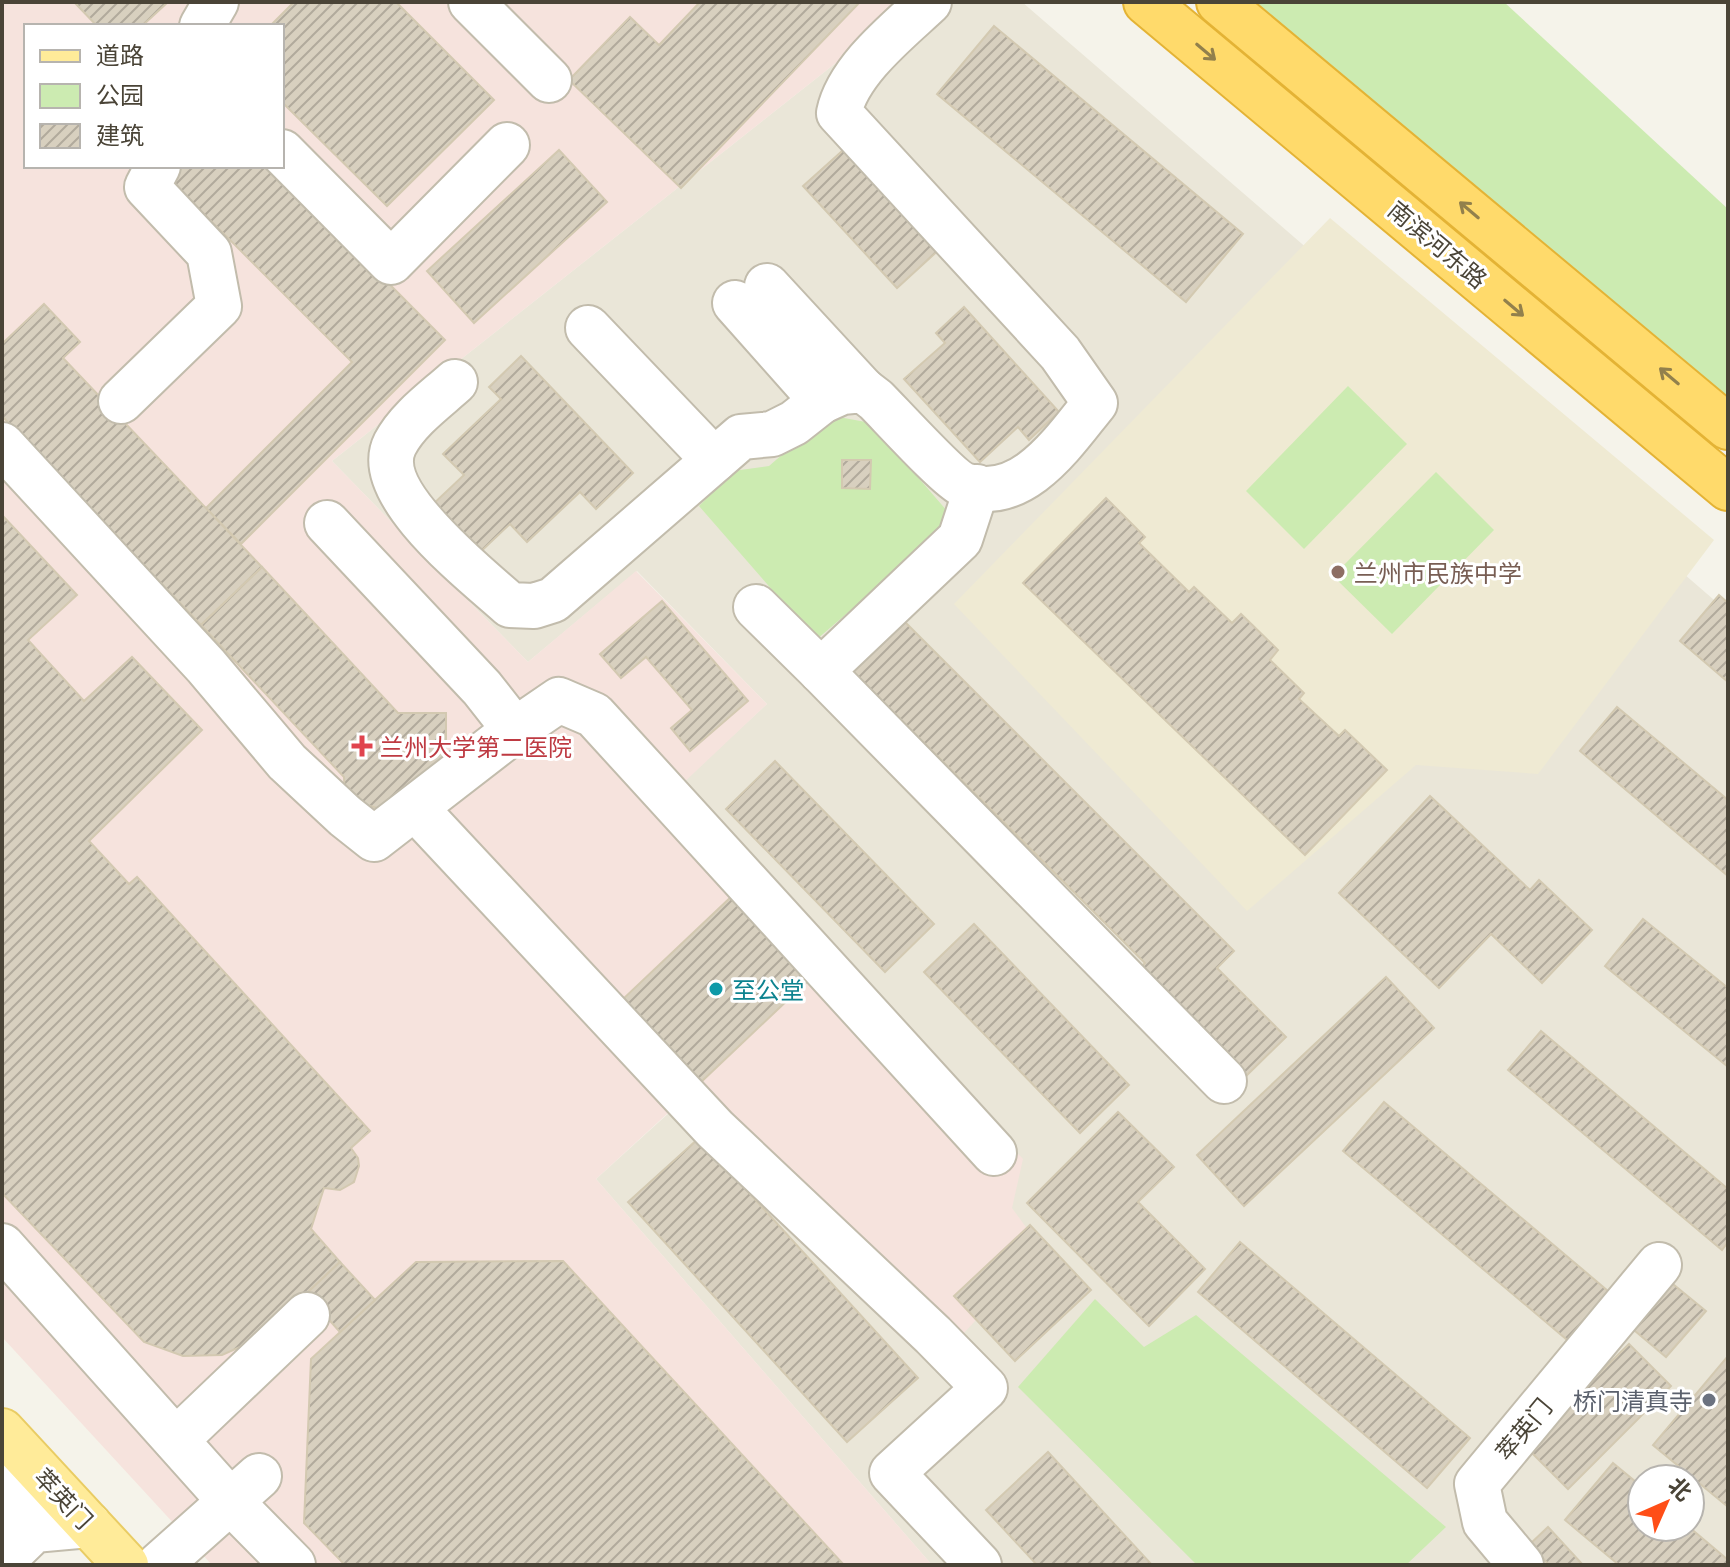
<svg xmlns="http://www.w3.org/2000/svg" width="1730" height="1567" font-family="Manrope,'Noto Sans SC',sans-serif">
<defs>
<pattern id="building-hatch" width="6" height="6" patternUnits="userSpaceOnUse" patternTransform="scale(2)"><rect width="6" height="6" fill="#d8d0bf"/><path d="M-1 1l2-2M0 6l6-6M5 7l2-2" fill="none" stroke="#b1aa9c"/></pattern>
</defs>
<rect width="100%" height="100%" fill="#f5f3ea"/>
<path fill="#eae6d8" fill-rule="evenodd" d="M913 2H1022L1728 612V1565H932L596 1179 681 1102 677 787 767 704 637 571 528 662 332 461ZM1642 1479H1690V1527H1642Z"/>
<polygon fill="#efead3" points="1330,218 1714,540 1538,774 1416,765 1247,911 954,604"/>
<path fill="#f6e3dd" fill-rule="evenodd" d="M2 2H913L332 461 528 662 636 571 767 704 678 788 1023 1159 1012 1208 1042 1249 937 1362 680 1102 596 1179 932 1565H212L2 1337ZM26 26H282V166H26Z"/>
<g fill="#ccebb1">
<polygon points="1250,2 1504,2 1728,209 1728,402"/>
<polygon points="1348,386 1407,444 1304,549 1246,491"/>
<polygon points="828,415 871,423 948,512 944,530 816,640 699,506 733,471 769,466"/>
<polygon points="1436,472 1494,530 1392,634 1333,576"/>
<polygon points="1095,1299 1144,1347 1196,1315 1446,1527 1406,1565 1197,1565 1018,1387"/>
</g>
<g fill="url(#building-hatch)" stroke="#d3c9b1" stroke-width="2">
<polygon points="74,2 168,2 142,26 97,26"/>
<polygon points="294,2 396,2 494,100 387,206 282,102 282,26 270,26"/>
<polygon points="700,2 860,2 681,188 569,80 630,17 659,45"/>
<polygon points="994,26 1243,234 1186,302 937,94"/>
<polygon points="850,144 943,246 897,288 803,186"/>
<polygon points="559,150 607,202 474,323 427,271"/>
<polygon points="166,166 272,166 445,340 241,544 206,508 352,362 161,171"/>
<polygon points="44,304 80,342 63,358 262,567 201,625 2,416 2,344"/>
<polygon points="964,307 1059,412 1029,440 1018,427 980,462 904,379 945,343 936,333"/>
<polygon points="521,356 633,473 596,509 580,492 527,542 510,524 476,556 430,507 464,475 443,454 501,399 489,387"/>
<polygon points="842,460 871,460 870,489 842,488"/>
<polygon points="1106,498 1145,537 1139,543 1189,592 1194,587 1232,623 1241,614 1278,650 1270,660 1304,693 1299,699 1339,736 1345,730 1387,770 1305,855 1023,583"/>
<polygon points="2,515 77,595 28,640 84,701 132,657 202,730 89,841 129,884 137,877 370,1131 351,1148 358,1158 359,1166 354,1182 340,1190 324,1188 311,1229 340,1262 258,1339 222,1355 183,1356 144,1342 2,1193"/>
<polygon points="262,567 398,713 446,713 446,767 395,813 345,799 344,777 201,625"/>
<polygon points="1719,595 1728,603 1728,682 1680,641"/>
<polygon points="662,601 748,701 690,751 671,728 692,710 646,657 621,678 600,654"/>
<polygon points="896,613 1234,951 1217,968 1286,1037 1243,1079 1136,972 1145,963 845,664"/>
<polygon points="1617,707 1728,800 1728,876 1580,751"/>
<polygon points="775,761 934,924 885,972 726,809"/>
<polygon points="1430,796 1530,890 1539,880 1592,930 1542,983 1491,934 1439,988 1339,893"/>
<polygon points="732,896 810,979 700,1083 622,1000"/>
<polygon points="1643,919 1728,988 1728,1067 1605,966"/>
<polygon points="974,924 1129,1085 1080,1133 924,972"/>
<polygon points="1386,977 1434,1028 1244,1206 1197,1155"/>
<polygon points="1541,1031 1728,1189 1728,1242 1722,1250 1508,1070"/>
<polygon points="1384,1102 1614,1296 1572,1344 1343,1151"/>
<polygon points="1118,1112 1174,1167 1138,1202 1205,1269 1149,1326 1027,1203"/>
<polygon points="699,1138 918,1378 847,1442 628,1202"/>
<polygon points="1030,1225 1091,1290 1015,1361 954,1296"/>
<polygon points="1240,1242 1470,1438 1427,1488 1198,1292"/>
<polygon points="563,1261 844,1565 345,1565 304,1523 311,1359 416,1262"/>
<polygon points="340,1262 375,1300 340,1332 306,1294"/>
<polygon points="1668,1280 1706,1311 1666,1357 1629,1326"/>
<polygon points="1629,1344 1671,1386 1568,1489 1525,1446"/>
<polygon points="1728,1356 1728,1507 1653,1445"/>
<polygon points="1048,1452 1152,1565 1037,1565 986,1510"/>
<polygon points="1613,1463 1642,1487 1642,1527 1689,1527 1728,1560 1728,1565 1619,1565 1565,1520"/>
<polygon points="1548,1527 1583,1565 1549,1565 1530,1544"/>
</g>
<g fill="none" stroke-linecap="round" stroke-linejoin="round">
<g stroke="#c2bcac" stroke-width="48">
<g id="minor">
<polyline points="471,2 549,80"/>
<polyline points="202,26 216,2"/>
<polyline points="282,152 391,262 507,145"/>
<polyline points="767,286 863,390"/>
<polyline points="735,303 822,401"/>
<polyline points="588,328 714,460"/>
<path d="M455 382C435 400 408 419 395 444 370 493 477 575 510 605L534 606 553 600 741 437 772 434 794 423 822 401 842 392 863 390 876 400C891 415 949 479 964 485 1022 506 1064 441 1095 403L1060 353 839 113C848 70 898 31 929 2"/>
<polyline points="121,401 219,306 209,253 147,187 158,166"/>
<polyline points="2,445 206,666 287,762 345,816 374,839 515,730 482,688 327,523"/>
<polyline points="977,487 960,539 821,671 1224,1081"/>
<polyline points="756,607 821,671"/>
<polyline points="515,730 559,700 594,715 994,1153"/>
<polyline points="415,808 715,1129 933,1335 985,1388 892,1473 979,1565"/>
<polyline points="2,1246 230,1501 293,1565"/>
<polyline points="176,1440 307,1315"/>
<polyline points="2,1475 31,1476 62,1503"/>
<polyline points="2,1509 36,1504 68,1517"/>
<polyline points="2,1561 34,1530 89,1525"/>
<polyline points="159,1565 259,1476"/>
<polyline points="1521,1565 1485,1522 1477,1484 1659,1265"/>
</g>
</g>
<g stroke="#e9cc64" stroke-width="48">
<polyline id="major" points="2,1431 126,1565"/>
</g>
<g stroke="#e4b335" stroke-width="48">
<g id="highway">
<polyline points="1146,2 1728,488"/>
<polyline points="1219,2 1728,427"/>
</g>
</g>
<use href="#minor" stroke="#fff" stroke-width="44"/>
<use href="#major" stroke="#ffeb99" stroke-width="44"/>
<use href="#highway" stroke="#ffda6b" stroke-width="44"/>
</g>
<defs><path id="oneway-shaft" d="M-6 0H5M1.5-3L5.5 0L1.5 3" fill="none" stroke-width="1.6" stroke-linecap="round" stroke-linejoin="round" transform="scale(2)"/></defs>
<g stroke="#92804c">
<use href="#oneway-shaft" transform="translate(1206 52) rotate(40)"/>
<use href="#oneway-shaft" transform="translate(1469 210) rotate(-140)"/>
<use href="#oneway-shaft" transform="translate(1514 308) rotate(40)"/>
<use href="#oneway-shaft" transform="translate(1669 376) rotate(-140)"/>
</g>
<circle fill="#8d6e63" stroke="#fff" stroke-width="3" cx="1338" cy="572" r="8"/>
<path fill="#e0444e" stroke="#fff" stroke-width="3" d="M358 734h8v8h8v8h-8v8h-8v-8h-8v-8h8z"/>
<circle fill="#0f9aa8" stroke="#fff" stroke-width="3" cx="716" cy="989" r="8"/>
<circle fill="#6b7280" stroke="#fff" stroke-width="3" cx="1709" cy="1400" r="8"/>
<g text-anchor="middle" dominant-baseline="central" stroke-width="6" stroke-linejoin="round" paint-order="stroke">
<g font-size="24" fill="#4a4437" stroke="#fff">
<text transform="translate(1438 244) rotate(40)">南滨河东路</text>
<text transform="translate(1523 1429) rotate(-50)">萃英门</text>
<text transform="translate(64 1498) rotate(47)">萃英门</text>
</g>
<g font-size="24" fill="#785e54" stroke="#fff" text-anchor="start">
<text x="1354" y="572">兰州市民族中学</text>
</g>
<g font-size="24" fill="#be3a42" stroke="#fff" text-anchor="start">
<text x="380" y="746">兰州大学第二医院</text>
</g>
<g font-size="24" fill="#0d838f" stroke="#fff" text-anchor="start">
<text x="732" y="989">至公堂</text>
</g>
<g font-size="24" fill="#5b616d" stroke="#fff" text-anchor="end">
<text x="1693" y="1400">桥门清真寺</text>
</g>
</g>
<rect width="1730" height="1567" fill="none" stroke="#4a4437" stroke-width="8"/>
<rect x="24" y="24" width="260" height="144" fill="#ffffff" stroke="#b7b4af" stroke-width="2"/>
<rect x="40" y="50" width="40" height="12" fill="#ffeb99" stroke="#b7b4af" stroke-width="2"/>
<text x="96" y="64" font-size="24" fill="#4a4437">道路</text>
<rect x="40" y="84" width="40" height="24" fill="#ccebb1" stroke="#b7b4af" stroke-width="2"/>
<text x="96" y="104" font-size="24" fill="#4a4437">公园</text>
<rect x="40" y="124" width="40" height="24" fill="url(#building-hatch)" stroke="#b7b4af" stroke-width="2"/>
<text x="96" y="144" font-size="24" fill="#4a4437">建筑</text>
<g transform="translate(1666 1503) rotate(45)"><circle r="38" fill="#ffffff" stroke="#b7b4af" stroke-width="2"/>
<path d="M0-6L14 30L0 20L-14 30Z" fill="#ff4e17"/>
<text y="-12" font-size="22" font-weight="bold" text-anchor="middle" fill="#4a4437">北</text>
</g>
</svg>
